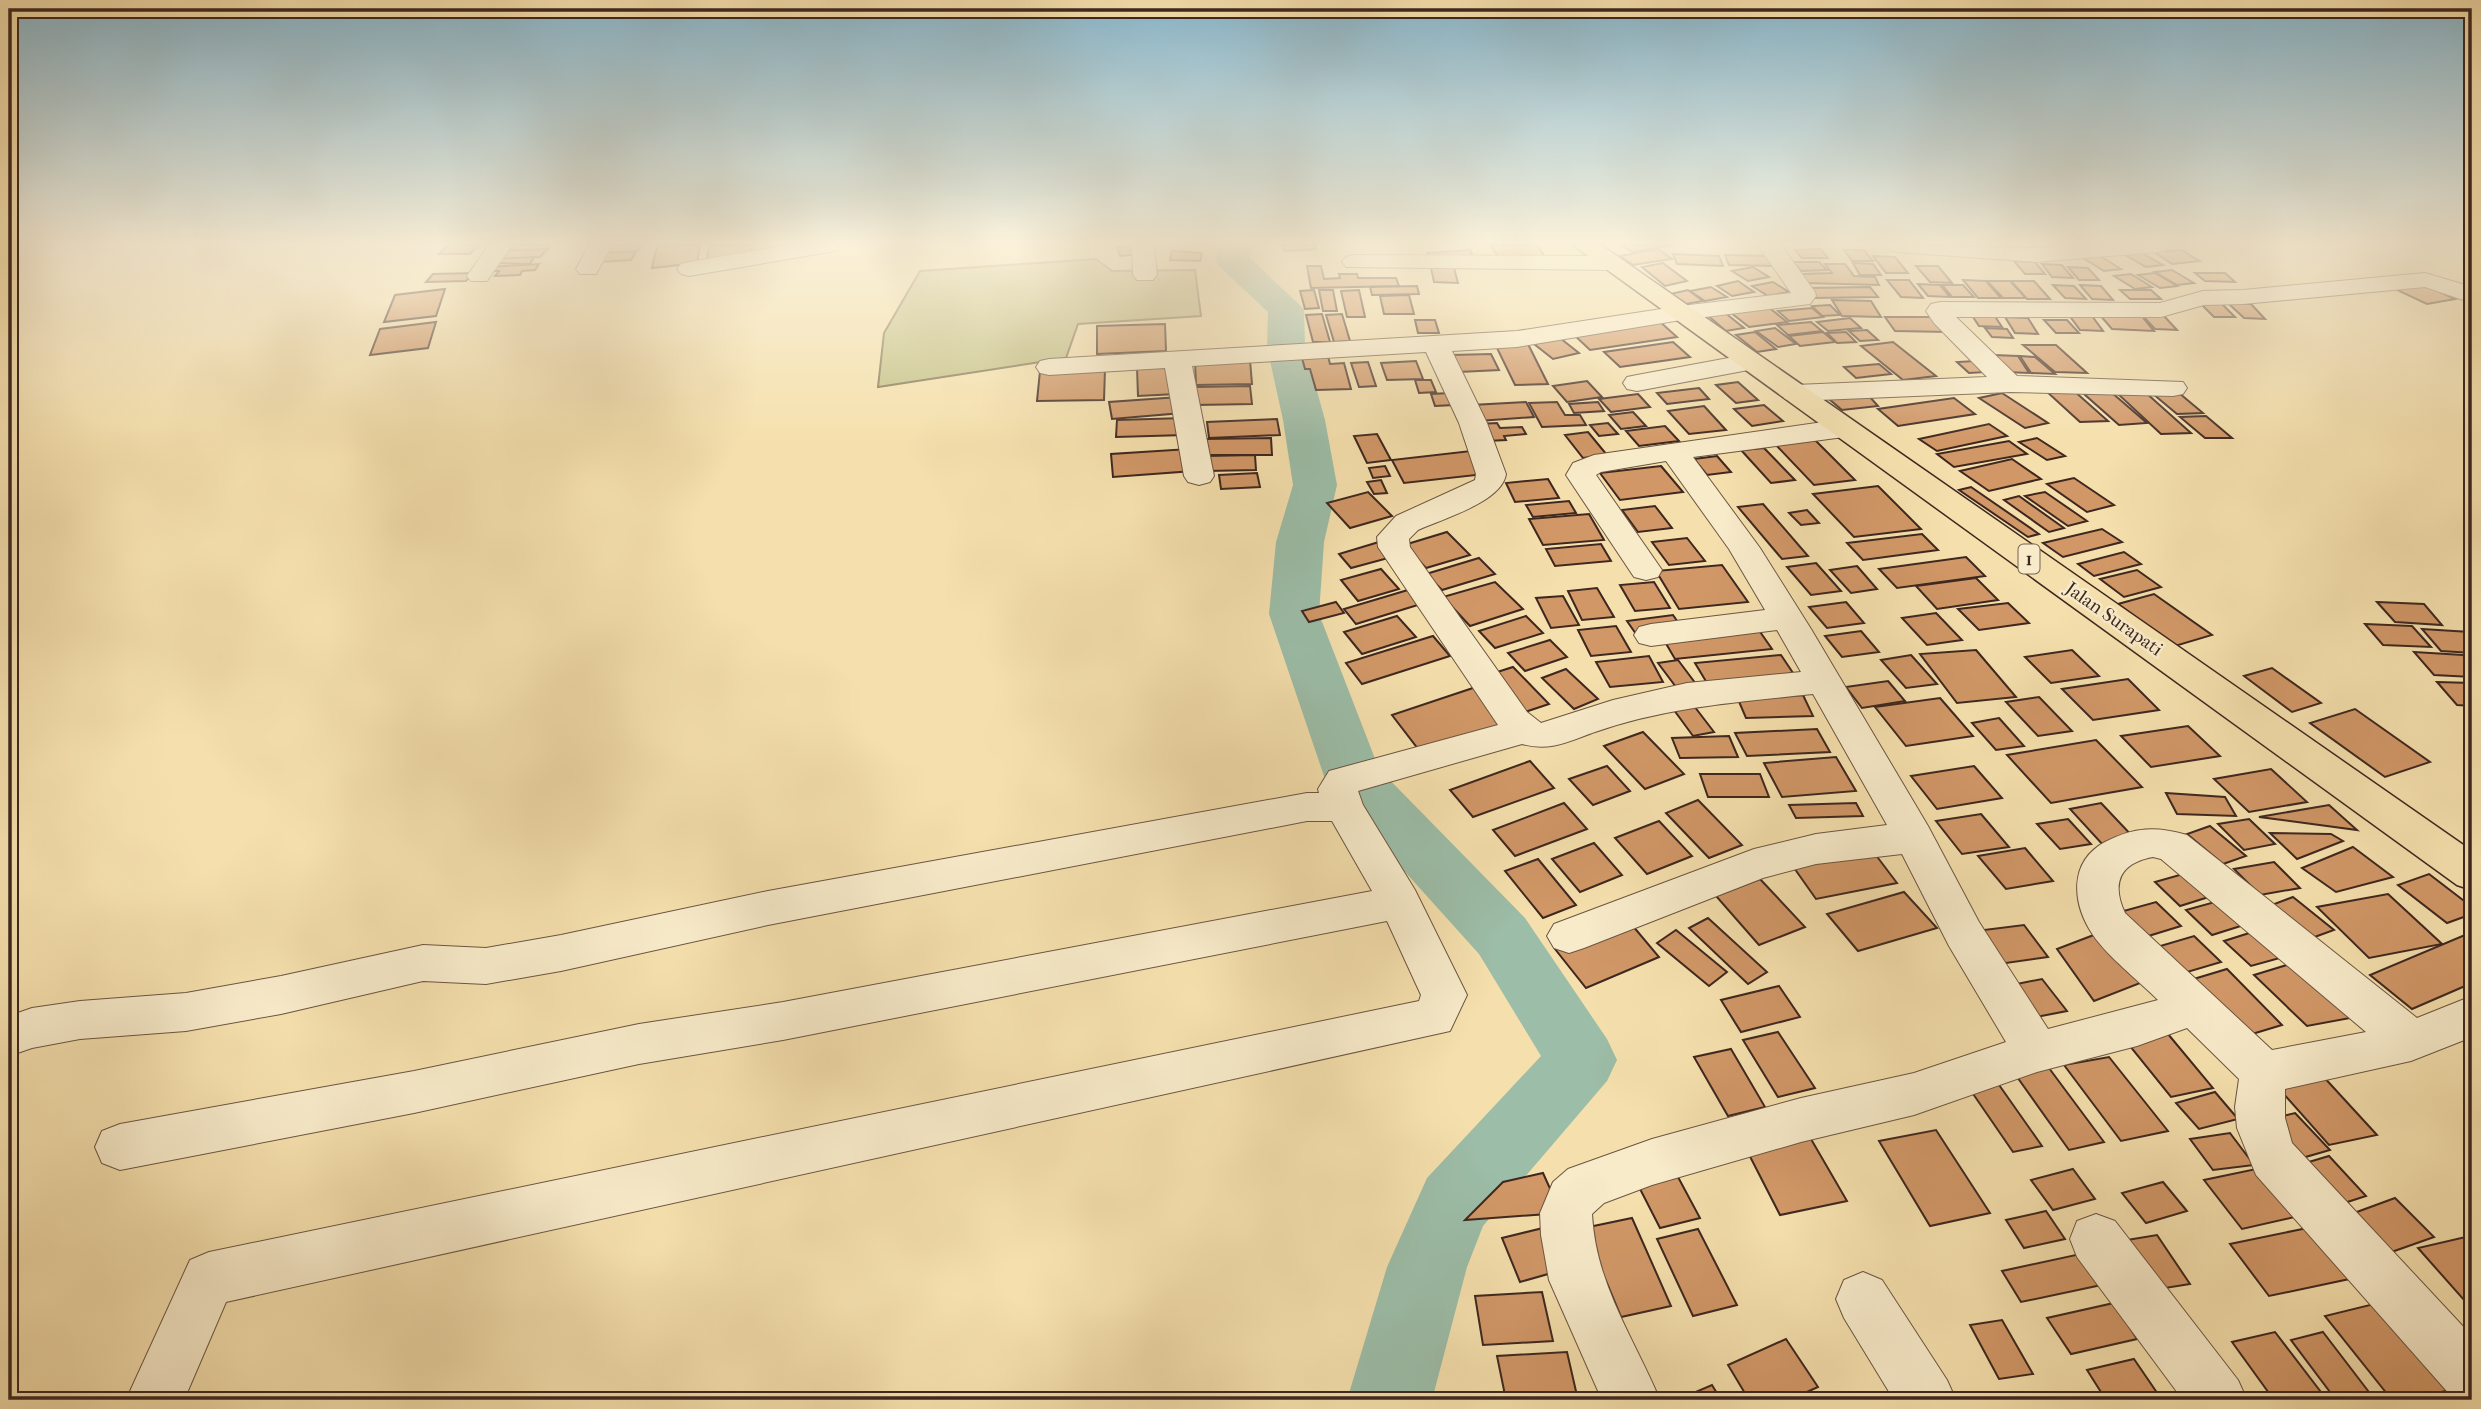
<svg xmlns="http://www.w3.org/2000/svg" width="2481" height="1409" font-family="'IM FELL French Canon',serif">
<rect width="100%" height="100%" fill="#f5e0ad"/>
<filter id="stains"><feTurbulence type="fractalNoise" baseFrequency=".00286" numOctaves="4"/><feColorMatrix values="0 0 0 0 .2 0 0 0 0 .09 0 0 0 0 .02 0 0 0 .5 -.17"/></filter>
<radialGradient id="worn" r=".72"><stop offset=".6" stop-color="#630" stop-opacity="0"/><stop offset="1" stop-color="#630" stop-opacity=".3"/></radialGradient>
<polygon fill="#c3c085" stroke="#807452" stroke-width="2" points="1096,259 1112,271 1195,270 1201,316 1078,324 1066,358 878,387 884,333 920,271"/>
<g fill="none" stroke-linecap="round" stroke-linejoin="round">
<polygon fill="#9cbda8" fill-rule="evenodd" points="1219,245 1253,245 1250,258 1304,309 1305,347 1325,420 1337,485 1324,542 1319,614 1379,769 1525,918 1607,1039 1617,1060 1607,1081 1483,1226 1467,1267 1432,1400 1347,1400 1387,1267 1427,1178 1541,1056 1479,954 1334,793 1325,779 1269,614 1276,542 1293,485 1283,420 1267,347 1268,312 1220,267 1215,260"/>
</g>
<g fill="#d19767" stroke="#3d271f" stroke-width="2">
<polygon points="448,245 479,245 470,254 439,254"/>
<polygon points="506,245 550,245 548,249 510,251 512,248 503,248"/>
<polygon points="610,245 641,245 638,251 606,252"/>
<polygon points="657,245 700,245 697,263 652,268"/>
<polygon points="709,245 752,245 751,255 707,260"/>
<polygon points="1138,245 1139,254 1120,256 1117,247"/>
<polygon points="1282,245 1315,245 1316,249 1285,251"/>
<polygon points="1490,245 1537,245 1545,257 1500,259"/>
<polygon points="1621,245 1671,245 1632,252"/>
<polygon points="548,249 540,257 503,259 505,256 495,256 499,251"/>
<polygon points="1658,249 1672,259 1633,265 1620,256"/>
<polygon points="1821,249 1828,258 1802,258 1795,250"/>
<polygon points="1470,250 1474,257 1430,259 1427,253"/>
<polygon points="1844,250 1864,250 1873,261 1852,261"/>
<polygon points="2181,250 2200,261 2172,264 2154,252"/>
<polygon points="1172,251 1202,253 1200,261 1170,260"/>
<polygon points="636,252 631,260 599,262 605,253"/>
<polygon points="2142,253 2163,265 2146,267 2125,255"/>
<polygon points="1673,254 1719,256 1723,266 1677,264"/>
<polygon points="1725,255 1770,256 1775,266 1729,265"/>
<polygon points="1873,256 1895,257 1908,273 1886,273"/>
<polygon points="2100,256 2121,269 2104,271 2083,258"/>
<polygon points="534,257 530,264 492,263 495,259"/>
<polygon points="2014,261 2035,262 2045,274 2025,274"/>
<polygon points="1793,262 1819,262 1827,270 1801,271"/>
<polygon points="1663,263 1687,281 1665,286 1642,267"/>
<polygon points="1853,263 1873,264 1881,275 1860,275"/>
<polygon points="539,264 535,270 522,271 520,275 495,276 499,271 485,271 488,267"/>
<polygon points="1825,264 1845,264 1854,276 1875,277 1879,285 1805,283 1802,274 1832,273"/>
<polygon points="2042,264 2062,265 2073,278 2052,277"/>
<polygon points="1307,266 1321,266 1324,279 1340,278 1339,274 1357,274 1358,278 1396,278 1399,286 1311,288"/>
<polygon points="1916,266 1938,266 1952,283 1930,282"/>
<polygon points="1753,267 1769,277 1748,281 1732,271"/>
<polygon points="2068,267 2088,268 2099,280 2079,280"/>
<polygon points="1431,268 1454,268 1458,283 1434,282"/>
<polygon points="2172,270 2194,283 2177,285 2155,272"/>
<polygon points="473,273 466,281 426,282 433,274"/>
<polygon points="2155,273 2177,286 2160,288 2138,275"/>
<polygon points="2195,273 2225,273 2235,282 2205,281"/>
<polygon points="2131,274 2152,287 2135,289 2114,276"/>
<polygon points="1887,280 1909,280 1923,298 1901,297"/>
<polygon points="1963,280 1986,281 2001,298 1978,298"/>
<polygon points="1738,281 1754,292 1732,296 1717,286"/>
<polygon points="1987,281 2010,281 2026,298 2003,298"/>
<polygon points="2011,281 2034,281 2050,299 2027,299"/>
<polygon points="1773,282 1789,292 1768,296 1752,286"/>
<polygon points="1918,284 1940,285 1950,297 1928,296"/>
<polygon points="2423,284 2455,299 2427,304 2395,289"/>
<polygon points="1942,285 1963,285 1974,297 1952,297"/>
<polygon points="2053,285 2074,286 2086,299 2065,298"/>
<polygon points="2080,285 2101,286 2113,300 2092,299"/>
<polygon points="1417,286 1419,294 1372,295 1370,287"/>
<polygon points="1711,287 1727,297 1705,301 1690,291"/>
<polygon points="1870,287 1878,297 1814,298 1807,288"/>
<polygon points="445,289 436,316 384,322 395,295"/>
<polygon points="1314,290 1319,308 1305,309 1300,291"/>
<polygon points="1319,290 1333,290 1337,311 1323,311"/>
<polygon points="1359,290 1365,317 1347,317 1341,291"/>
<polygon points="1688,290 1703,301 1681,305 1666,295"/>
<polygon points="2120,290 2151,290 2161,299 2130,299"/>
<polygon points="1409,295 1414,314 1384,314 1380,296"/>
<polygon points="1832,300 1871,301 1881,317 1842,316"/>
<polygon points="2200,303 2221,303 2235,317 2214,317"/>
<polygon points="2229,304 2251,304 2265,319 2244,318"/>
<polygon points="1830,305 1840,315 1822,316 1812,306"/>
<polygon points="1767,306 1787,322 1749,327 1730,312"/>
<polygon points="1812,308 1823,317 1789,321 1778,311"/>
<polygon points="1969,311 1992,312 2002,327 1979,326"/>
<polygon points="1724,312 1744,328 1726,331 1706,314"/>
<polygon points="1322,314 1330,342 1313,342 1306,315"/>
<polygon points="1342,314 1350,341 1334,342 1326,315"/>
<polygon points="2099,314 2141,315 2154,331 2112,329"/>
<polygon points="2069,315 2092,316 2103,331 2080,330"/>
<polygon points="2142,315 2164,316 2177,330 2155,329"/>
<polygon points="1885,317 1937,317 1948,332 1895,331"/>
<polygon points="2005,317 2028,318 2038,334 2015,333"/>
<polygon points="1850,318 1861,328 1828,331 1817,322"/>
<polygon points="1415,320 1435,320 1439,333 1418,333"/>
<polygon points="1658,320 1677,337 1590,350 1572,333"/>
<polygon points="2044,320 2067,320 2079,333 2056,333"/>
<polygon points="436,322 428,348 370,355 380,329"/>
<polygon points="1811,322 1822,331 1788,335 1777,325"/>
<polygon points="1165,324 1166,351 1097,354 1097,326"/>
<polygon points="1775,328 1796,344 1778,347 1756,331"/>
<polygon points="1985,328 2007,329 2013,338 1992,337"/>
<polygon points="1867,330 1878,340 1860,341 1849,331"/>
<polygon points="1755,332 1776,349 1757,352 1736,335"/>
<polygon points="1823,332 1835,342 1800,346 1789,336"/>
<polygon points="1846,332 1856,342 1837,343 1827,333"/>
<polygon points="1560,338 1579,353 1553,359 1534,344"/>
<polygon points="1673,342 1690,357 1620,367 1604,352"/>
<polygon points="1893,342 1936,376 1903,380 1861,346"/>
<polygon points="1528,344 1548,384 1515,385 1496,346"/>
<polygon points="2023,345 2056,345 2087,373 2055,372"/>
<polygon points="1491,354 1499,370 1459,372 1452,355"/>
<polygon points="1994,355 2018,356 2029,373 2005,372"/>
<polygon points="1328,356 1330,364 1344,363 1351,389 1316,390 1310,369 1305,369 1302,358"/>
<polygon points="2020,356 2035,357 2055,374 2031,373"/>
<polygon points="1250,360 1252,384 1196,385 1195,361"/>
<polygon points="1416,361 1423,379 1387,380 1381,363"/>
<polygon points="1975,361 1987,372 1969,373 1957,362"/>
<polygon points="1368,362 1376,386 1359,387 1351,363"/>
<polygon points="1879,364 1891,374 1856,378 1844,367"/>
<polygon points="1174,366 1176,394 1138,396 1137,368"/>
<polygon points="1105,369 1104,400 1037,401 1040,371"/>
<polygon points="1415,380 1431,380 1436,392 1419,393"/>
<polygon points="1587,381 1602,397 1567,402 1553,386"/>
<polygon points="1738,382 1758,400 1736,403 1716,385"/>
<polygon points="1250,386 1252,404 1196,405 1195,387"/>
<polygon points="1699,388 1709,399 1667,404 1657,393"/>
<polygon points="2073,390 2108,421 2080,422 2046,391"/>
<polygon points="2111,392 2147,423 2119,425 2084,394"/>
<polygon points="2145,392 2191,433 2161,434 2117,393"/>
<polygon points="1450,393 1454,405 1435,406 1431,394"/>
<polygon points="2002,393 2048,423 2025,428 1979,398"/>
<polygon points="2179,393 2203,413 2177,414 2153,394"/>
<polygon points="1638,394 1650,407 1611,412 1599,399"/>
<polygon points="1869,396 1878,406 1842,410 1829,399"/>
<polygon points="1179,397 1182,413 1112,419 1109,402"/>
<polygon points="1954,398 1975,414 1898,426 1878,409"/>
<polygon points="1526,402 1534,417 1479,421 1472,405"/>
<polygon points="1557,402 1565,415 1580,415 1586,425 1542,427 1529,403"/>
<polygon points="1598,402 1604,411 1574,413 1569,404"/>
<polygon points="1764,405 1783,421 1752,426 1734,409"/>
<polygon points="1704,406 1726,430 1689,434 1668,411"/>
<polygon points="1633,412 1646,426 1621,429 1609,415"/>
<polygon points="2206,416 2232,438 2205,438 2180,417"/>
<polygon points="1184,418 1185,435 1116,437 1117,420"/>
<polygon points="1277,419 1280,435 1209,438 1207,422"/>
<polygon points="1497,423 1500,428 1522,427 1526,434 1504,436 1506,440 1487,441 1479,424"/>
<polygon points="1608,423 1618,434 1599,436 1590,425"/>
<polygon points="1989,424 2007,436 1937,451 1919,439"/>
<polygon points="1665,426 1679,441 1639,446 1626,431"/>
<polygon points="1588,432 1607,455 1583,458 1565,435"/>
<polygon points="1377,434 1391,460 1367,463 1354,436"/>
<polygon points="1271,438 1272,455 1204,455 1204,439"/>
<polygon points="2037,438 2065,456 2047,460 2019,442"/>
<polygon points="1815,440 1855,480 1814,485 1775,444"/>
<polygon points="2009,441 2027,454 1954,467 1937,454"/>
<polygon points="1764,448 1795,480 1771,483 1741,450"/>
<polygon points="1189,449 1193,471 1113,477 1111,454"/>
<polygon points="1471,451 1485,474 1404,483 1392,460"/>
<polygon points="1255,455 1256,470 1207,471 1206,456"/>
<polygon points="1717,456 1731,472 1707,475 1694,459"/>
<polygon points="2012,459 2041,479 1989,491 1960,471"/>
<polygon points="1385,466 1390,476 1373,478 1369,468"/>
<polygon points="1661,466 1683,492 1620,500 1600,473"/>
<polygon points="1257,473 1260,487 1221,489 1219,475"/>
<polygon points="2074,478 2114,505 2087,512 2047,484"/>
<polygon points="1548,479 1559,498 1515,502 1506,483"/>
<polygon points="1381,480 1387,493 1374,494 1367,482"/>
<polygon points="1878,486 1921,529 1854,537 1813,494"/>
<polygon points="1971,487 2039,534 2028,537 1959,490"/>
<polygon points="1368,492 1392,516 1350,528 1327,503"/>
<polygon points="2045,492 2087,521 2068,526 2025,496"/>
<polygon points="2019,496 2064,528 2049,532 2004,500"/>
<polygon points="1569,501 1576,513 1533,517 1526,505"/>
<polygon points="1763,504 1808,556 1782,559 1738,507"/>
<polygon points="1655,506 1672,528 1638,532 1622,510"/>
<polygon points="1807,510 1819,523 1801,525 1789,513"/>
<polygon points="1589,514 1604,540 1543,545 1529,519"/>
<polygon points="2102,529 2122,542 2063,557 2043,543"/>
<polygon points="1447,532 1470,555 1426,568 1404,545"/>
<polygon points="1922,534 1938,550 1863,560 1847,543"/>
<polygon points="1687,538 1705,561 1669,565 1652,542"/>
<polygon points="1379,542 1392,557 1351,568 1339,554"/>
<polygon points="1601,544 1611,561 1555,566 1546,549"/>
<polygon points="2124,552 2141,564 2094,576 2078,564"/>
<polygon points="1966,557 1985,576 1897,588 1879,569"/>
<polygon points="1479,558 1495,574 1442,590 1426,574"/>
<polygon points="1816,563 1841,591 1811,595 1787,567"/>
<polygon points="1722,565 1748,602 1679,609 1656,571"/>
<polygon points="1857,566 1877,589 1851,593 1830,570"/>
<polygon points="1381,569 1399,589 1358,601 1341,580"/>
<polygon points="2137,570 2161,587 2124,597 2100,579"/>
<polygon points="1976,578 1998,600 1937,609 1916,586"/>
<polygon points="1495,582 1523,609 1470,626 1443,597"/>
<polygon points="1654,582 1670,608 1635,611 1620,585"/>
<polygon points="1597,588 1614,617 1582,620 1568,591"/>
<polygon points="1408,590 1421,604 1356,624 1344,609"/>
<polygon points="2154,594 2212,635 2175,646 2118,604"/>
<polygon points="1563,596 1579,625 1551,628 1536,598"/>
<polygon points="1336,602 1344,613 1309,622 1302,611"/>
<polygon points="1846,602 1864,623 1827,628 1809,607"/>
<polygon points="2377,602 2424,604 2442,625 2395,622"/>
<polygon points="2008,603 2029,623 1979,630 1958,609"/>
<polygon points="1936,613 1962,640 1927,645 1902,618"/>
<polygon points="1673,615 1682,628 1636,634 1627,621"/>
<polygon points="1397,616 1416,637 1362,654 1344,632"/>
<polygon points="1526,616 1543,633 1495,648 1479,631"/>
<polygon points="2365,624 2412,626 2431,647 2383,645"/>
<polygon points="1616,626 1631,652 1591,656 1578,630"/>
<polygon points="1756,626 1772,649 1675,659 1661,635"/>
<polygon points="2422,629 2470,632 2472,634 2472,653 2441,651"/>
<polygon points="1861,631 1879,652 1842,657 1825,636"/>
<polygon points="1433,636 1450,656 1362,684 1346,663"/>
<polygon points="1550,640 1567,657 1525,671 1508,653"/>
<polygon points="1976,650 2016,697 1957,703 1920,654"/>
<polygon points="2072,650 2099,676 2051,683 2025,657"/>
<polygon points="2414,652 2463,655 2472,665 2472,677 2434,675"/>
<polygon points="1781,655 1797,679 1710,688 1695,663"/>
<polygon points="1911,655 1937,684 1906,688 1881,660"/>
<polygon points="1649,656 1663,682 1610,687 1596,662"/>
<polygon points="1678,660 1699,688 1679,691 1658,663"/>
<polygon points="1513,667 1549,704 1525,712 1491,674"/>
<polygon points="2272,668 2321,703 2292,712 2244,676"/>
<polygon points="1566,669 1598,699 1574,709 1542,678"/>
<polygon points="2128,679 2159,710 2093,720 2062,689"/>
<polygon points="1888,681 1905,701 1862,708 1846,687"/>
<polygon points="2437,682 2472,683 2472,706 2457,705"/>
<polygon points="1476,687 1509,725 1422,754 1392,715"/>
<polygon points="1803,695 1813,716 1746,718 1737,697"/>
<polygon points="2039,697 2072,731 2038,736 2006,702"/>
<polygon points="1940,698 1973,736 1906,746 1875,707"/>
<polygon points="1691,702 1714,732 1693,736 1671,706"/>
<polygon points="2355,709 2430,762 2385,777 2310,723"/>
<polygon points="1999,718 2024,746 1996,750 1972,723"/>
<polygon points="2188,726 2220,756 2151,767 2121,736"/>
<polygon points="1817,729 1830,752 1747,756 1735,733"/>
<polygon points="1643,732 1684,774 1645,789 1604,746"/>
<polygon points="1729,736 1738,757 1680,758 1672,738"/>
<polygon points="2096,740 2142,787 2051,803 2007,755"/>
<polygon points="1836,757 1856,791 1782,797 1764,763"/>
<polygon points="1530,761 1554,788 1473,817 1450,790"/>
<polygon points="1607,766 1630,791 1593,805 1569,779"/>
<polygon points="1974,766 2002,798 1937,809 1911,776"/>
<polygon points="2271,769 2307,802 2249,812 2214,779"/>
<polygon points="1700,774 1760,774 1769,797 1708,797"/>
<polygon points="2166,793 2225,797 2236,816 2177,814"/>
<polygon points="1698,800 1742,845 1709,858 1666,813"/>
<polygon points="1564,803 1587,829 1515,856 1493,830"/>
<polygon points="1856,803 1863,816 1796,818 1789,805"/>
<polygon points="2101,803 2136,840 2103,845 2070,809"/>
<polygon points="2329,805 2357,830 2259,817"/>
<polygon points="1981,814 2009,847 1962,854 1936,821"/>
<polygon points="2068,819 2091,844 2060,849 2037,824"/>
<polygon points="2249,819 2275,844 2244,850 2218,824"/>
<polygon points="1659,821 1692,856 1647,874 1615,838"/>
<polygon points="2210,826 2246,856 2223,864 2187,834"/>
<polygon points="2270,833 2331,834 2343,841 2297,859"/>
<polygon points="1594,843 1622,875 1580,892 1552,859"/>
<polygon points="2353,847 2393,877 2336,892 2302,868"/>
<polygon points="2025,848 2053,881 2006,889 1978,856"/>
<polygon points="1872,850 1897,883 1816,899 1792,865"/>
<polygon points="1538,859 1576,905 1543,918 1505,871"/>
<polygon points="2274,862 2300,888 2260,895 2234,869"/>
<polygon points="2190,872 2215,895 2180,906 2155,882"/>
<polygon points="2429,874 2472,907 2472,914 2447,923 2398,885"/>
<polygon points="1760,879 1805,927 1759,945 1716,896"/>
<polygon points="1904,892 1937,928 1858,951 1827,914"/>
<polygon points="2388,894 2442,944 2369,958 2317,907"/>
<polygon points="2293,897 2334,930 2309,939 2269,906"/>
<polygon points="2222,900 2247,924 2212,935 2186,910"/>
<polygon points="2156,902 2181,926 2145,937 2120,912"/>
<polygon points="1708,918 1767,972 1748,984 1689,928"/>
<polygon points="1627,919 1659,957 1586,988 1555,949"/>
<polygon points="2024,925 2048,957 1999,964 1976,931"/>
<polygon points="1676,930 1727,972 1709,986 1657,943"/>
<polygon points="2259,930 2287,956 2251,966 2224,941"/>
<polygon points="2472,932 2472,983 2412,1009 2370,975"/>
<polygon points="2099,933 2148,980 2094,1001 2057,949"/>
<polygon points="2194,936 2221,962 2184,973 2157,947"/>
<polygon points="2290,964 2361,1016 2307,1026 2254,975"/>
<polygon points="2227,969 2282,1025 2242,1037 2187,981"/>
<polygon points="2042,979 2067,1011 2031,1018 2007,986"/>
<polygon points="1779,986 1800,1017 1741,1032 1721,1000"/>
<polygon points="2163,1028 2213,1088 2171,1097 2121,1035"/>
<polygon points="1778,1032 1815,1088 1778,1097 1743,1040"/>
<polygon points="1731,1049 1765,1107 1728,1116 1694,1057"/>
<polygon points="2109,1057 2168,1131 2121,1141 2064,1065"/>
<polygon points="2043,1060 2104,1142 2069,1150 2010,1067"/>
<polygon points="2321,1074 2377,1135 2329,1145 2274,1083"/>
<polygon points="1997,1082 2042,1146 2013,1152 1969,1088"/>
<polygon points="2215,1092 2238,1119 2199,1129 2176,1103"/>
<polygon points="2295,1113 2330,1150 2302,1158 2267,1120"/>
<polygon points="1804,1127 1847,1201 1780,1215 1741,1139"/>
<polygon points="1936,1130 1990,1213 1930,1226 1879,1141"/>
<polygon points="2230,1133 2254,1165 2213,1170 2190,1139"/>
<polygon points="2329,1156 2366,1196 2338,1205 2302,1164"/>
<polygon points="2073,1169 2095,1199 2053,1210 2031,1180"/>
<polygon points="2256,1169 2295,1217 2242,1229 2204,1180"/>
<polygon points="1543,1173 1561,1213 1465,1220 1503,1182"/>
<polygon points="1678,1177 1700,1218 1660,1228 1639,1187"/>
<polygon points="2163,1182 2187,1211 2146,1223 2122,1193"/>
<polygon points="2395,1198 2434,1237 2383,1255 2346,1216"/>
<polygon points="2046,1211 2065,1239 2024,1248 2006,1220"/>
<polygon points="1632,1218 1671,1306 1621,1317 1584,1228"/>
<polygon points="2312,1227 2354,1278 2269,1296 2230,1244"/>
<polygon points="1543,1228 1562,1270 1520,1282 1502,1238"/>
<polygon points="1698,1229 1737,1305 1693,1316 1657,1239"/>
<polygon points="2157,1235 2190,1284 2159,1289 2127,1240"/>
<polygon points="2470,1236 2472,1298 2464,1300 2418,1248"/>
<polygon points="2085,1253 2106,1284 2021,1302 2002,1271"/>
<polygon points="1542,1292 1553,1341 1483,1345 1475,1296"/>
<polygon points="2114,1303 2137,1339 2071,1354 2047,1318"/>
<polygon points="2378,1303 2450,1390 2407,1400 2392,1400 2325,1316"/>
<polygon points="2002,1320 2033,1374 1999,1379 1970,1325"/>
<polygon points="2275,1332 2327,1400 2274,1400 2232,1342"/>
<polygon points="2323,1332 2375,1400 2336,1400 2291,1340"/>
<polygon points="1786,1339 1818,1387 1789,1400 1749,1400 1728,1365"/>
<polygon points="1567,1352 1578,1400 1506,1400 1497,1356"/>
<polygon points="2134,1359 2162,1400 2106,1400 2087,1370"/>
<polygon points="1712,1385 1721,1400 1677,1400"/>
</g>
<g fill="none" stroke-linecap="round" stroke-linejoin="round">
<g stroke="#6b5542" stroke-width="2">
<g id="minor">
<polygon points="489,245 512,245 487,281 471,281 467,276"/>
<polygon points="589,245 612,245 596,274 580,274 576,269"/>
<polygon points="788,245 840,245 837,250 829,252 689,276 681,274 677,269 681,264 689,262"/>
<polygon points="1132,245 1154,245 1157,275 1153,280 1137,280 1133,275"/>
<path d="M1758 245H1781L1815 292 1816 296 1810 304 1681 320 1517 347 1452 351 1487 423 1506 474C1502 502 1442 519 1418 530L1409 539 1410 547 1527 712 1541 723 1613 700 1687 683 1801 672 1777 630 1651 646 1639 643 1634 635 1639 627 1651 624 1765 610 1729 549 1666 461 1601 472 1596 475 1662 570 1658 577 1646 580 1634 577 1566 475 1573 463 1594 455 1844 419 1854 422 1858 428 1854 434 1844 437 1693 457 1760 548 1811 629 1928 826 1979 922 2048 1029 2158 1000C2138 980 2108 957 2093 935 2072 904 2068 862 2105 842 2134 827 2156 826 2187 835L2417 1018 2472 996V1037L2411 1061 2285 1089V1118L2292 1143 2472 1336V1400L2452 1397 2256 1175 2237 1128 2235 1107 2239 1079 2187 1028 2137 1046 2037 1072 1914 1115 1801 1142 1652 1185 1604 1203 1592 1214C1596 1285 1633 1336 1660 1400H1602L1549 1280 1541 1235 1540 1213 1553 1182 1568 1169 1652 1139 1801 1098 1914 1073 2006 1042 1949 946 1902 854 1816 864 1763 878 1584 948 1569 953 1554 948 1547 936 1554 924 1754 849 1816 834 1887 825 1813 694C1739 702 1666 707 1595 732 1569 741 1550 752 1522 744L1358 791 1363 805 1415 890 1467 995 1450 1031 226 1302 184 1400H126L190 1260 209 1252 1419 1001 1421 995 1387 921 783 1040 639 1064 414 1113 120 1170 102 1163 95 1147 102 1131 120 1124 414 1071 639 1024 783 1002 1372 891 1332 821H1307L768 925 561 971 486 984 423 981 281 1014 186 1031 80 1039 32 1048 9 1056V1016L32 1008 80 1001 186 993 281 976 423 945 486 948 561 935 768 891 1307 793H1319L1318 789 1329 771 1498 725 1378 547 1377 537 1396 516 1475 480 1476 474 1459 423 1426 352 1192 366 1214 476 1210 482 1199 485 1188 482 1184 476 1165 368 1049 375 1040 373 1036 367 1040 361 1049 359 1517 331 1681 306 1791 293ZM2153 857 2161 859 2366 1032 2272 1050 2125 913C2111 883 2120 863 2153 857Z"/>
<polygon points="1887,245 2036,248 2071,245 2169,245 2166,250 2158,252 2036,262 1898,252 1890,250"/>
<polygon points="1354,255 1611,256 1619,258 1623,263 1619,268 1611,270 1346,267 1342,262 1346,257"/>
<polygon points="2425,273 2472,287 2472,303 2425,287 2243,304 2204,305 2161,317 1956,317 2017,376 2183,382 2187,388 2183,394 2173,396 2010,392 1795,401 1785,399 1781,393 1785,387 1795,385 1987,377 1934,323 1926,311 1931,304 1940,302 2160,303 2203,291 2243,290"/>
<polygon points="1750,354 1759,356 1763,362 1759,368 1637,391 1627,389 1623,383 1627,377 1637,375"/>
<polygon points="2096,1214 2115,1221 2238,1380 2247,1400 2183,1400 2077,1257 2070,1239 2077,1221"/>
<polygon points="1863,1272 1882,1280 1947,1380 1956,1400 1894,1400 1844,1318 1836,1299 1844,1280"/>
</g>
</g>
<g stroke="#3d271f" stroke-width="3">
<polygon id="highway" points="1573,245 1601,245 2472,851 2472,890 2457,885"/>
</g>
<use href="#minor" fill="#f8ebca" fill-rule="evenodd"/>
<use href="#highway" fill="#f5e0ad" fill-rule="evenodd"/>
</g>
<linearGradient id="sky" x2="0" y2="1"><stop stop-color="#89b8ce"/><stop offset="0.55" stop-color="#faf1da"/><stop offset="1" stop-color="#faf1da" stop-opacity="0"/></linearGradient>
<rect width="2481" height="442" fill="url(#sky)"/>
<g text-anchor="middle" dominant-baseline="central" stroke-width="5" stroke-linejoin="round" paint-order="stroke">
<rect fill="#f8ebca" stroke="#756252" stroke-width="2" x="2018.5" y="544.5" width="21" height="29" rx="5"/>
<g font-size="18" font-weight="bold" fill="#3d271f">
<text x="2029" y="559">1</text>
</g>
<g font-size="19" fill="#3d271f" stroke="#f8ebca">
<text transform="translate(2114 619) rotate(35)">Jalan Surapati</text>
</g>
</g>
<rect width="2481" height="1409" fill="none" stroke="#f5e0ad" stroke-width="35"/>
<rect x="10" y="10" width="2460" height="1388" fill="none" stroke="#3d271f" stroke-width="3.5"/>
<rect x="18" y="18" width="2446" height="1374" fill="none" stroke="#3d271f" stroke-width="2"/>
<rect width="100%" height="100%" filter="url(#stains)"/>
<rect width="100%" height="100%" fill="url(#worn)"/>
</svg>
